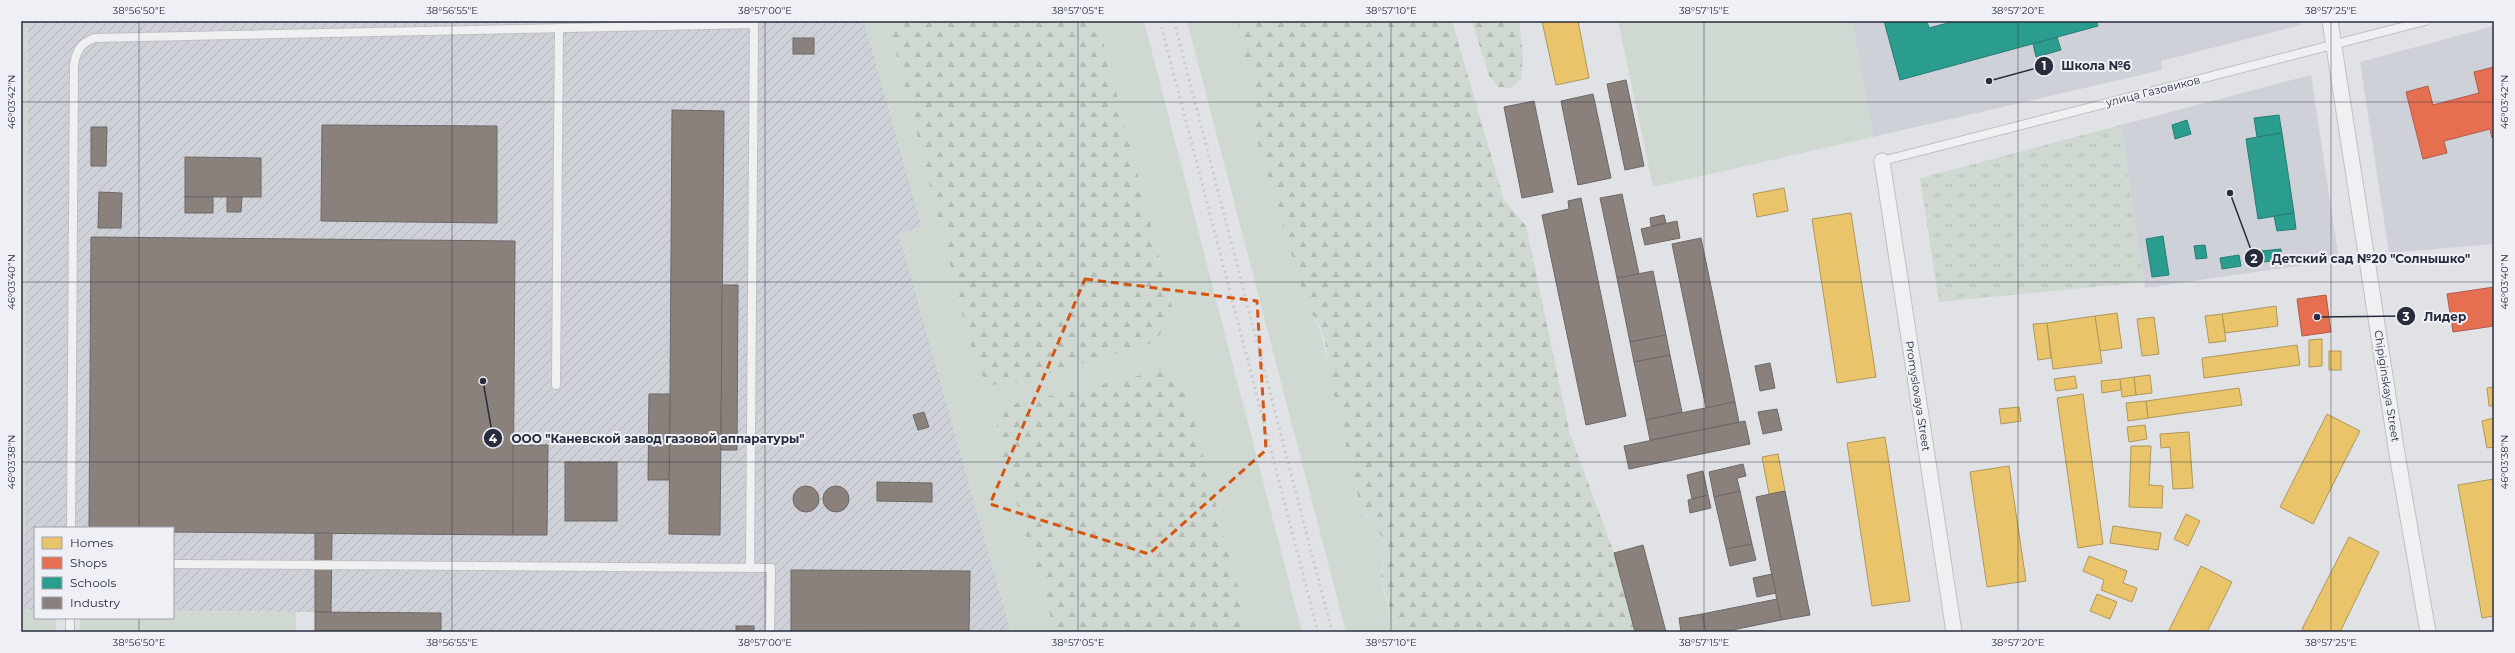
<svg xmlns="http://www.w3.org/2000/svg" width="2515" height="653" font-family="Montserrat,sans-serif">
<defs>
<pattern id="industrial-furrows" width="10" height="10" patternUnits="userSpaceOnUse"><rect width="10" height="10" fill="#cfd1d8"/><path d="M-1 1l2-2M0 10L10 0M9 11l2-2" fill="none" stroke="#b2b4ba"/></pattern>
<pattern id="forest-firs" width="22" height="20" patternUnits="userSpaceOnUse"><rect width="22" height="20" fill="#d0d9d1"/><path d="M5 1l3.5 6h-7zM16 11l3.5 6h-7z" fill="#b3bbb4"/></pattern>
<pattern id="park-tufts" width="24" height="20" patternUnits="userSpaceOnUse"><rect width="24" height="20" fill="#d0d9d1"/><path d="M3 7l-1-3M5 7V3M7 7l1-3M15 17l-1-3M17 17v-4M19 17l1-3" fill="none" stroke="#b3bbb4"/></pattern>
</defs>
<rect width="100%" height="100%" fill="#e0e2e5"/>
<g fill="#cfd1d8">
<polygon points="1852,21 2300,21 2301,25 2161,61 2162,70 1873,137"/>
<polygon points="2494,26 2494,244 2389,253 2360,62"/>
<polygon points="2311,75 2339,260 2145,288 2121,125"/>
</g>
<polygon fill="url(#industrial-furrows)" points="28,21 864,21 922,227 899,234 1011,632 315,632 315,612 173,611 173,528 35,528 35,610 24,610"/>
<g fill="#d0d9d1">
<polygon points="21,21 28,21 24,609 35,610 35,618 56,618 56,632 21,632"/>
<polygon points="864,21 888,21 976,366 989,385 1172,307 1098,21 1144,21 1302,632 1250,632 1185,387 998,413 996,433 1055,632 1011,632 899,234 922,227"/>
<path d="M1187 21H1237L1243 38 1241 54 1248 67 1256 91 1253 103 1255 134 1307 306C1318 323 1324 337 1326 358L1366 517C1376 526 1387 536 1386 551 1385 560 1380 569 1381 579 1384 597 1391 615 1399 632H1346Z"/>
<polygon points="1618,21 1852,21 1873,137 1653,187"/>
<polygon points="173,611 296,612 296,632 80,632 80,618 173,618"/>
</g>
<g fill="url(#forest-firs)">
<polygon points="888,21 1098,21 1172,307 1165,330 1149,344 1015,383 989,385 976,367"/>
<polygon points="1237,21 1452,21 1504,200 1526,226 1570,434 1614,553 1635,632 1399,632 1391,615 1381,577 1386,551 1384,539 1361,508 1329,375 1325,341 1319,325 1307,306 1255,134 1253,103 1256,91 1248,67 1241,54 1243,38"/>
<polygon points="1472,21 1519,21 1523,55 1521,79 1511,88 1498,87 1489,76"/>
<polygon points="1159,371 1174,372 1185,387 1250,632 1055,632 996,433 998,413 1005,406"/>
</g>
<polygon fill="url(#park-tufts)" points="2121,125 2144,282 1939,302 1920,178"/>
<g fill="#e9c46a" stroke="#af975c">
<polygon points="1542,21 1578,21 1589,78 1556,85"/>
<polygon points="1784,188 1788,211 1757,217 1753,194"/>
<polygon points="1851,213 1876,377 1837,383 1812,219"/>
<polygon points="2276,306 2278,326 2225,333 2222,314"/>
<polygon points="2117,313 2122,348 2100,351 2095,316"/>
<polygon points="2222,314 2226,341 2209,343 2205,316"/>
<polygon points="2095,316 2102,363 2053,369 2047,323"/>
<polygon points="2154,317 2159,354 2142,356 2137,319"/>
<polygon points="2047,323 2051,358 2038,360 2033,324"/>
<polygon points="2322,339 2322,366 2309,367 2309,340"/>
<polygon points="2297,345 2300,365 2204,378 2202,358"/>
<rect x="2329" y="351" width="12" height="19"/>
<polygon points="2150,375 2152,393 2136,395 2134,377"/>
<polygon points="2075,376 2077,388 2056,391 2054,379"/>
<polygon points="2134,377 2136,395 2122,397 2120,379"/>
<polygon points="2120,379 2121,390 2102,393 2101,381"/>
<polygon points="2494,387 2494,406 2489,406 2487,388"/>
<polygon points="2239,388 2242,405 2148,418 2146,401"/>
<polygon points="2083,394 2103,544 2078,548 2057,398"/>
<polygon points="2146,401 2148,418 2128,421 2126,403"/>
<polygon points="2019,407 2021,421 2001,424 1999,409"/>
<polygon points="2327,414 2360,431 2313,524 2280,507"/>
<polygon points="2494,418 2494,447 2487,448 2482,421"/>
<polygon points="2145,425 2147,439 2129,442 2127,427"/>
<polygon points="2189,432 2193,488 2173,489 2170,447 2161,448 2160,434"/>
<polygon points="1885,437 1910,601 1872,606 1847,443"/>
<polygon points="2131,446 2151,446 2149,485 2163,486 2162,508 2129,507"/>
<polygon points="1778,454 1785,491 1769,494 1762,457"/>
<polygon points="2009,466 2026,581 1987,587 1970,472"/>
<polygon points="2494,479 2494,616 2482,618 2458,485"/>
<polygon points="2186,514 2200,521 2188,546 2174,539"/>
<polygon points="2113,526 2161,533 2158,550 2110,543"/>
<polygon points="2349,537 2379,552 2340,632 2307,632 2302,629"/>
<polygon points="2089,556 2127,571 2123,583 2137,588 2132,602 2101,590 2104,580 2083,571"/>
<polygon points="2201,566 2232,582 2207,632 2168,632"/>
<polygon points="2097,594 2117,602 2110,619 2090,611"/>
</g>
<g fill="#e76f51" stroke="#ae5b4b">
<polygon points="2494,67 2494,137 2492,138 2490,129 2444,141 2447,153 2423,159 2406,92 2428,86 2433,105 2479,93 2474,72"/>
<polygon points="2494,287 2494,326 2453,332 2447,294"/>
<polygon points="2326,295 2331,332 2302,336 2297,299"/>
</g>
<g fill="#2a9d8f" stroke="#297b76">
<polygon points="1884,21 1927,21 1929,28 1955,21 2097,21 2098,26 1900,80"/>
<polygon points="2057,37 2061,50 2036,57 2033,44"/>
<polygon points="2279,115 2282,133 2257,137 2254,118"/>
<polygon points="2187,120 2191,134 2175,139 2172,125"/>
<polygon points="2282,133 2294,213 2258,219 2246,139"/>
<polygon points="2294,213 2296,229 2277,231 2274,216"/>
<polygon points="2163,236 2169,275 2152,277 2146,239"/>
<polygon points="2205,245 2207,258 2196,259 2194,246"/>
<polygon points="2281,249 2282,260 2263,262 2261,251"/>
<polygon points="2239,255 2241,266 2222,269 2220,258"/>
</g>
<g fill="#8a817c" stroke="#6d6869">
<rect x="793" y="38" width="21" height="16"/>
<polygon points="1626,80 1644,166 1625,170 1607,84"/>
<polygon points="1593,94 1611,178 1578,185 1561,101"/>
<polygon points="1534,101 1553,192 1522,198 1504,107"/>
<polygon points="672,110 724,111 720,535 669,534"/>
<polygon points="322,125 497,126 497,223 321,221"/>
<polygon points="91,127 107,127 106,166 91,166"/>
<polygon points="185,157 261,158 261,197 185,197"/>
<polygon points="99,192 122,193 121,228 98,228"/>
<polygon points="1622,194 1639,274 1617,278 1600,198"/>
<rect x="185" y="197" width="28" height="16"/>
<polygon points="227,197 242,197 241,212 227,212"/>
<polygon points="1581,198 1626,416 1586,425 1542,215 1569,209 1568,201"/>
<polygon points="1664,215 1666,223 1651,226 1650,218"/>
<polygon points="1677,221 1680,238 1645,245 1641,229"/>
<polygon points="91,237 515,241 513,535 173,532 173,528 89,528"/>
<polygon points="1701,238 1735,402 1706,408 1672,244"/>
<polygon points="1653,271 1666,335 1630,342 1617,278"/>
<polygon points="722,285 738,285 737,450 721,450"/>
<polygon points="1666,335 1670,355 1634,362 1630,342"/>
<polygon points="1670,355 1682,412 1646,420 1634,362"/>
<polygon points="1770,363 1775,388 1760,391 1755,366"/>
<polygon points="649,394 670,394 669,480 648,480"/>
<polygon points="1735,402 1739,422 1650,440 1646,420"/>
<polygon points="1777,409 1782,430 1763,434 1758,412"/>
<polygon points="924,412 929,427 918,430 913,415"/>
<polygon points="1745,421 1750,444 1629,469 1624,446"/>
<polygon points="513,445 548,445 547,535 513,535"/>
<rect x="565" y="462" width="52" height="59"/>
<polygon points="1743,464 1746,476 1737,478 1740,491 1714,497 1709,472"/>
<polygon points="1703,471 1708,495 1692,499 1687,475"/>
<polygon points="877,482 932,483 932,502 877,501"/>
<circle cx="836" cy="499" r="13"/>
<circle cx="806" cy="499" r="13"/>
<polygon points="1740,491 1752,544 1726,549 1714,497"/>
<polygon points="1785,491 1810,615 1781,620 1756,497"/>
<polygon points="1708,495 1711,508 1690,513 1688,500"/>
<polygon points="315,533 332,533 331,612 315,612"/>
<polygon points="1752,544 1756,560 1730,566 1726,549"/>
<polygon points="1643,545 1666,632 1635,632 1614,553"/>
<polygon points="791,570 970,571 969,632 791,631"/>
<polygon points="1772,574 1776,593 1757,597 1753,578"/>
<polygon points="1777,599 1781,620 1723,632 1706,632 1702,614"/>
<polygon points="315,612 441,613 441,632 315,632"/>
<polygon points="1702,614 1706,632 1681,632 1679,618"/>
<rect x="736" y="626" width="18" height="6"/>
</g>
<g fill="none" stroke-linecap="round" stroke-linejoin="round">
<g stroke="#bec0c3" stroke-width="10">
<g id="lane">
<polyline points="1882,161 2425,21"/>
<polyline points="556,385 559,28"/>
<path d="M71 528 74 64C77 49 81 43 95 38L754 24 750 568"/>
<polyline points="173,564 771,568 770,632"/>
<polyline points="70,632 70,618"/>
</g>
</g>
<g stroke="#bec0c3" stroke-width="17">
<g id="street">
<polyline points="2330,21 2398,460 2428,632"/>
<polyline points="1882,161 1954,632"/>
</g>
</g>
<use href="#lane" stroke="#f0f0f2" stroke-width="8"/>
<use href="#street" stroke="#f0f0f2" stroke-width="15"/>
<g stroke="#c9cacd" stroke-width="3" stroke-dasharray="2 4" stroke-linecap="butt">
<polyline points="1160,21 1318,632"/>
<polyline points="1174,21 1332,632"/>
</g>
</g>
<path fill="none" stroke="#d55511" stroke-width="3" stroke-dasharray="8 5" stroke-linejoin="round" d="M1085 279 1257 301 1266 450 1149 554 990 504Z"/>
<path fill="none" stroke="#282d3d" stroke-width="1" stroke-opacity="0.45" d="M139 21V528M452 21V632M765 21V632M1078 21V632M1391 21V632M1704 21V632M2018 21V632M2331 21V632M21 102H2494M21 282H2494M21 462H2494M139 618V632"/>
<g text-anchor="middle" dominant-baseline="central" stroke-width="4" stroke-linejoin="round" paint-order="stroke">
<g font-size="11" fill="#282d3d" stroke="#eef0f5">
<text transform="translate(2153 91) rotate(-14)">улица Газовиков</text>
<text transform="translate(2387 386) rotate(81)">Chipiginskaya Street</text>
<text transform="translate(1918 396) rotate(81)">Promyslovaya Street</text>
</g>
</g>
<path fill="none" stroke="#282d3d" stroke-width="1.5" d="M1989 81L2044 66M2230 193L2254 258M2317 317L2406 316M483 381L493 438"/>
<g fill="#282d3d" stroke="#eef0f5" stroke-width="1.5">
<circle cx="1989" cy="81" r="4"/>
<circle cx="2230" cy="193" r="4"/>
<circle cx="2317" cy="317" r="4"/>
<circle cx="483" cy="381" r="4"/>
<circle cx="2044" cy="66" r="10"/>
<circle cx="2254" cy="258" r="10"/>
<circle cx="2406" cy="316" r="10"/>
<circle cx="493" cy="438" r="10"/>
</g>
<g font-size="12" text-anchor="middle" font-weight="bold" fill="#fff">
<text x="2044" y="70">1</text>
<text x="2254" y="263">2</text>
<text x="2406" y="321">3</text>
<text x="493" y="443">4</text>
</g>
<g font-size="12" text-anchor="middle" font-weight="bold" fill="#282d3d" stroke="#eef0f5" stroke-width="4" stroke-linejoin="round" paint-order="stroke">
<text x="2096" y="70">Школа №6</text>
<text x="2371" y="263">Детский сад №20 "Солнышко"</text>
<text x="2445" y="321">Лидер</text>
<text x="658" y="443">ООО "Каневской завод газовой аппаратуры"</text>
</g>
<rect width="2515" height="653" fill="none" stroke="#eef0f5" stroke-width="44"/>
<rect x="34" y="527" width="140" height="92" fill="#eef0f5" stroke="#9fa2ab"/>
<rect x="42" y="537" width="20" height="12" fill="#e9c46a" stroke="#9fa2ab"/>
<text x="70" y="547" font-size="12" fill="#282d3d">Homes</text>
<rect x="42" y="557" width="20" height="12" fill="#e76f51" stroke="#9fa2ab"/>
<text x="70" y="567" font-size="12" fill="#282d3d">Shops</text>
<rect x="42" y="577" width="20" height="12" fill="#2a9d8f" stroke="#9fa2ab"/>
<text x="70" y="587" font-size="12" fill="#282d3d">Schools</text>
<rect x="42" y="597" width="20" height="12" fill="#8a817c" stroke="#9fa2ab"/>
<text x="70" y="607" font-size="12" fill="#282d3d">Industry</text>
<rect x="22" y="22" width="2471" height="609" fill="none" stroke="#282d3d" stroke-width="1.5"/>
<g font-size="10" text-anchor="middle" fill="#282d3d">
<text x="139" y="14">38°56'50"E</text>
<text x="452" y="14">38°56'55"E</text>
<text x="765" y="14">38°57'00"E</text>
<text x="1078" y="14">38°57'05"E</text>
<text x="1391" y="14">38°57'10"E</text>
<text x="1704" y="14">38°57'15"E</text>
<text x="2018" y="14">38°57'20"E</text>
<text x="2331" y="14">38°57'25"E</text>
<text transform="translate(11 102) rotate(-90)" y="4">46°03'42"N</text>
<text transform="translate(2504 102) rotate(-90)" y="4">46°03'42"N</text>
<text transform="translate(11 282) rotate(-90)" y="4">46°03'40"N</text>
<text transform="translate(2504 282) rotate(-90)" y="4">46°03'40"N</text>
<text transform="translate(11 462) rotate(-90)" y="4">46°03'38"N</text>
<text transform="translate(2504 462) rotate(-90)" y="4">46°03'38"N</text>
<text x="139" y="646">38°56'50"E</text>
<text x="452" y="646">38°56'55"E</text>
<text x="765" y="646">38°57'00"E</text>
<text x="1078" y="646">38°57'05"E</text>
<text x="1391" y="646">38°57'10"E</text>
<text x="1704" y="646">38°57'15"E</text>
<text x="2018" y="646">38°57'20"E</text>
<text x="2331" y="646">38°57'25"E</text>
</g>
</svg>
